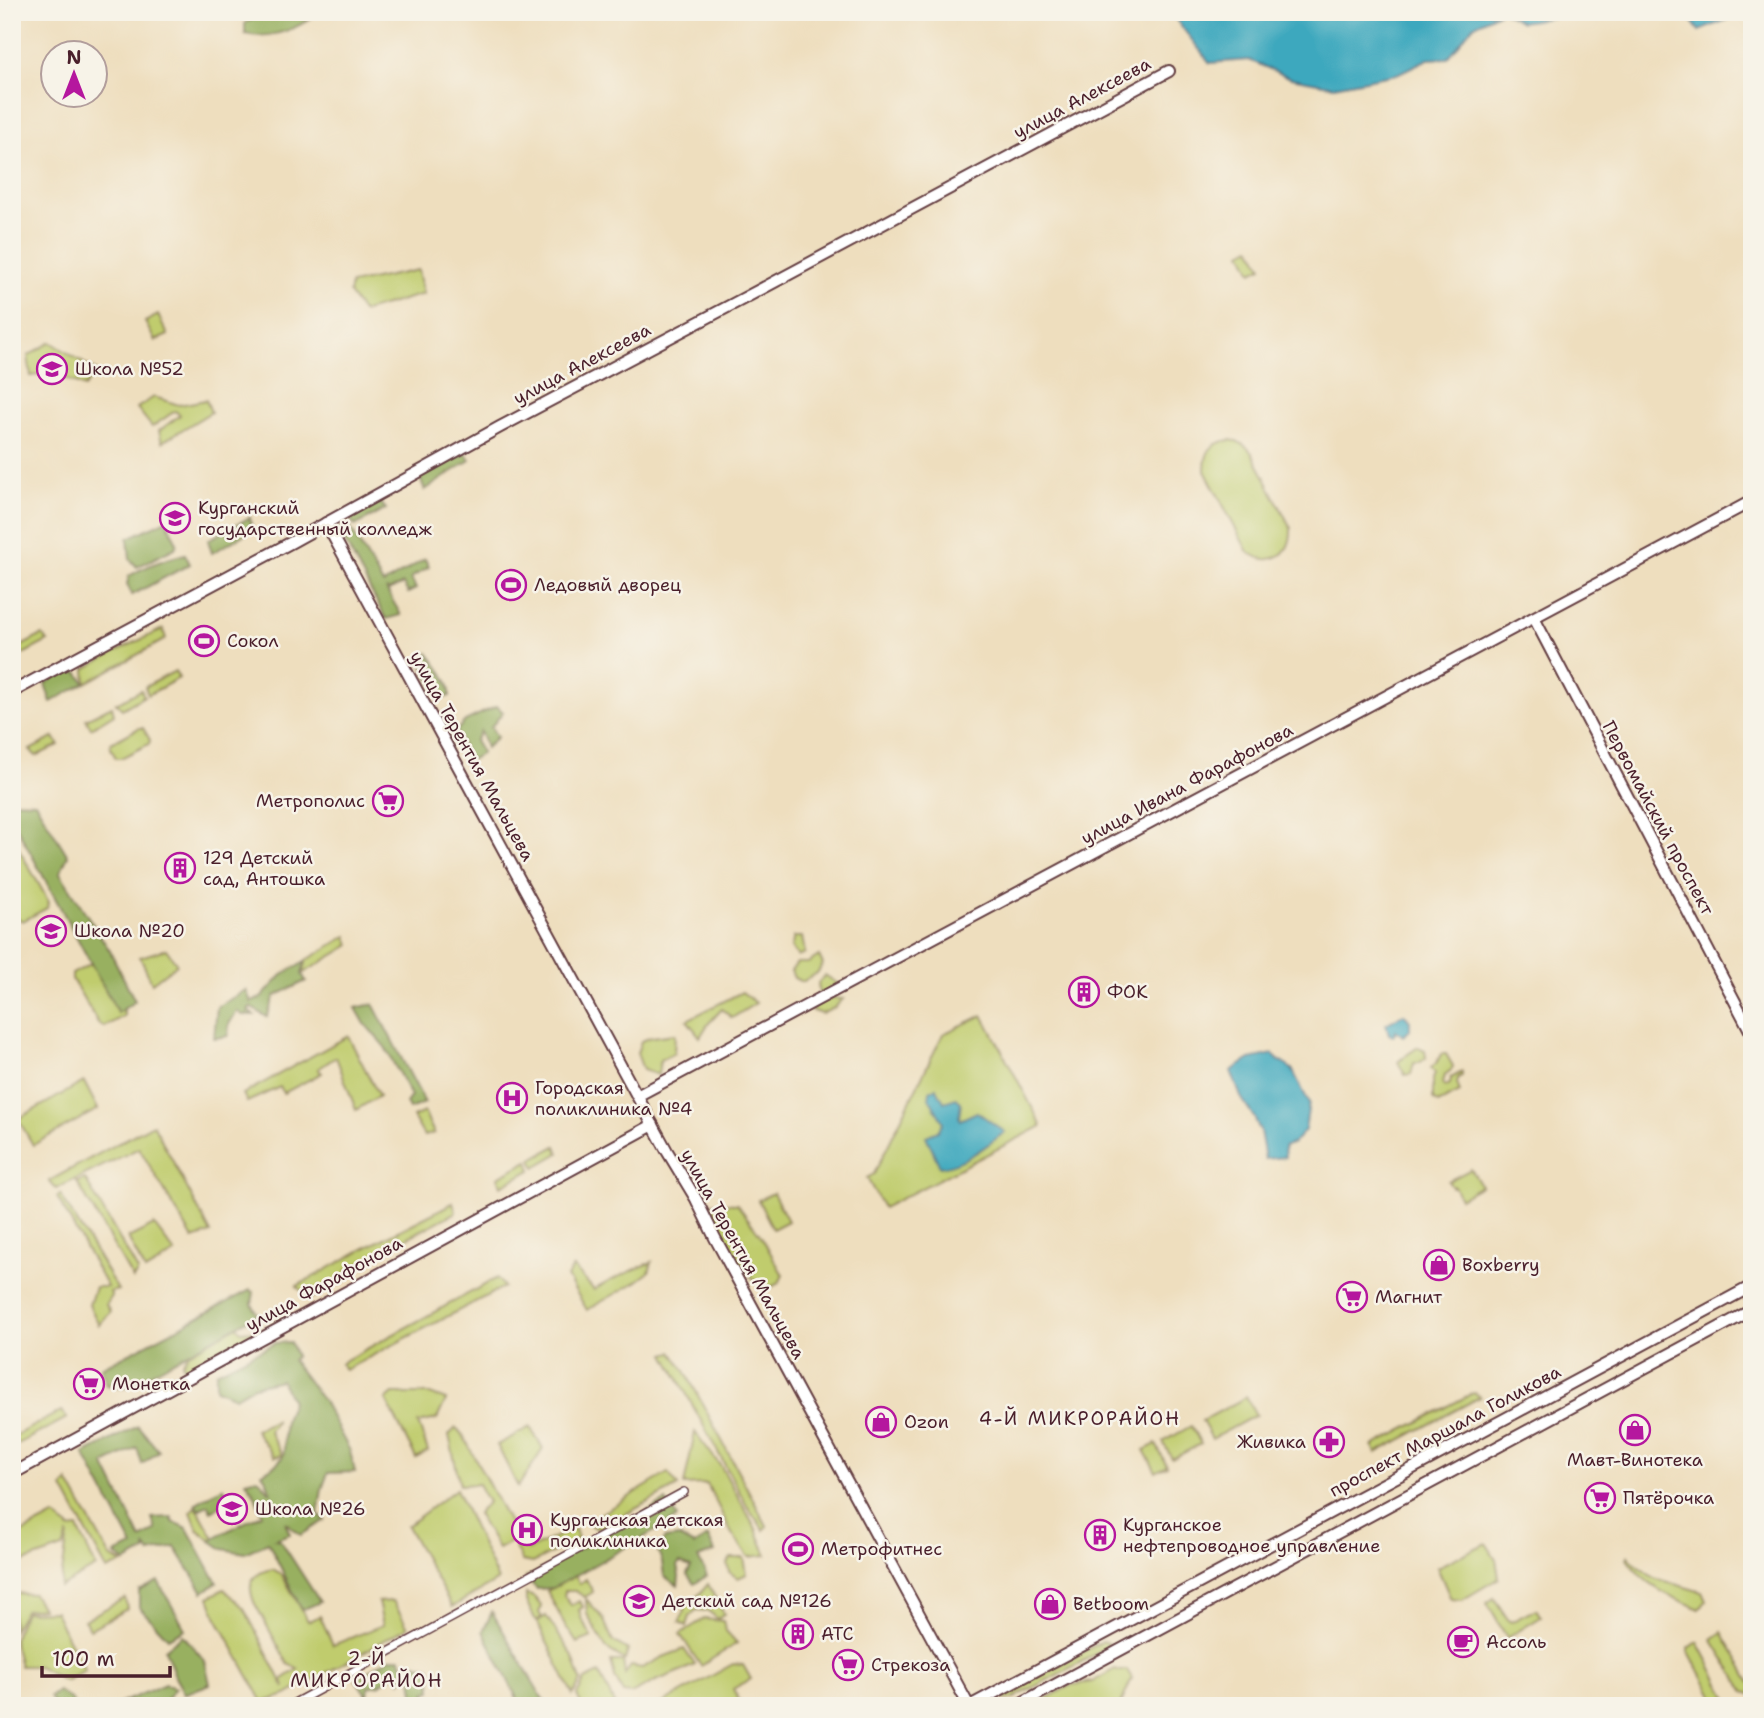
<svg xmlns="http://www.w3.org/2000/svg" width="1764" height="1718" font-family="'Shantell Sans',sans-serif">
<rect width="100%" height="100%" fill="#f7f3e8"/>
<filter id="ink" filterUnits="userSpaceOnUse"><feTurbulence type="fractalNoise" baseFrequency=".0143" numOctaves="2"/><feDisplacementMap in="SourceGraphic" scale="14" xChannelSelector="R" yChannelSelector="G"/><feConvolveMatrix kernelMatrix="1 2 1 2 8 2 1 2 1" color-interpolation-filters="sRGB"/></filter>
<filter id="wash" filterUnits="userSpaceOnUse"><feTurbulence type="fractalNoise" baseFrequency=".00686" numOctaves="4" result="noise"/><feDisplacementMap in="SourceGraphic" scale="28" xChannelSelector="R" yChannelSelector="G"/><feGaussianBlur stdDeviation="1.57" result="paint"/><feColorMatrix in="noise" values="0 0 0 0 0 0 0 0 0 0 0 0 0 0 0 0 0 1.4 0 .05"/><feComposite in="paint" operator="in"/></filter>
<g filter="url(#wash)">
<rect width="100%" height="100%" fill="#eedebe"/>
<g fill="#c0cc6d" stroke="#85764c" stroke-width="2">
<polygon points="1251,247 1262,267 1252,272 1242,252"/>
<polygon points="418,270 423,294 362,312 349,293 351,284"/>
<polygon points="158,315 168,335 155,341 145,322"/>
<polygon points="51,342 96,371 85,387 52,373 31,376 28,356"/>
<polygon points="154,397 179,405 206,400 211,412 162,442 159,431 180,415 175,411 152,427 137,408"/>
<path d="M1230 440C1240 441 1246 445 1252 453L1291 528C1292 555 1271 568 1248 552L1205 471C1205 452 1210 443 1230 440Z"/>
<polygon points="163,629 166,639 86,683 85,669 113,653"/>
<polygon points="42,635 48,641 12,660 12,651"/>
<polygon points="175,671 179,678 148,695 145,687"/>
<polygon points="141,690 144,696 122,709 116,703"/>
<polygon points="112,706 114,714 91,728 86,719"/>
<polygon points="139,728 143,728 150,740 149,744 121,758 116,758 110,747 111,743"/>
<polygon points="54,737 59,745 36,756 30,750"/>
<polygon points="12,845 17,846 49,902 47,908 23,921 16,918 12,911"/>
<polygon points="347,936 350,945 302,974 307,960"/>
<polygon points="794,937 802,937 805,953 798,956 791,948"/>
<polygon points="166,949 177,964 152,983 140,957"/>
<polygon points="819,956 823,964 818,972 802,982 794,978 791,971 797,963 808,963"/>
<polygon points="94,962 109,981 124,1011 124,1016 104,1027 98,1023 72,979 72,974"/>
<polygon points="825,975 841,986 830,998 843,999 834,1008 822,1014 811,1010 820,1001 818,983"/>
<polygon points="742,992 756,1003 732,1018 722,1009 708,1024 700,1037 687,1020"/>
<polygon points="983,1015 1042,1126 883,1208 867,1178 874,1174 943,1034"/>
<polygon points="675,1034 674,1053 660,1060 658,1075 643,1070 637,1053 641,1041 652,1037"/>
<polygon points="348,1036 379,1096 356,1110 336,1057 318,1069 322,1073 284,1093 280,1087 247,1102 243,1094"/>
<path d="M1418 1047 1425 1050 1426 1058 1419 1063H1414L1411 1074 1405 1075 1398 1062C1404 1055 1411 1053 1418 1047Z"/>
<polygon points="1441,1054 1446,1054 1453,1066 1451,1071 1445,1075 1443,1084 1446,1086 1450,1084 1451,1078 1462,1072 1462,1076 1459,1077 1457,1083 1460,1092 1438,1103 1433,1099 1433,1079 1435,1073 1431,1068 1437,1062"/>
<polygon points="84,1082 98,1109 33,1145 18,1119"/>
<polygon points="424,1112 434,1133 424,1136 413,1117"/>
<polygon points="153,1124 211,1233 193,1239 139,1148 56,1189 49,1181"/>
<polygon points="556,1146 559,1153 535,1167 532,1159"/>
<polygon points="528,1161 531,1170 501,1186 498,1177"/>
<polygon points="1471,1169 1481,1186 1460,1198 1454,1186 1452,1187 1448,1181"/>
<polygon points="85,1179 138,1271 133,1279 77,1182"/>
<polygon points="773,1193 788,1221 773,1229 758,1200"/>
<polygon points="60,1194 118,1290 110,1292 112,1296 106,1305 110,1312 99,1325 89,1305 95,1287 107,1287 57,1197"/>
<polygon points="453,1203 456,1212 347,1270 348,1279 310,1299 297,1286 369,1246"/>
<polygon points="713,1203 737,1204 761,1236 783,1275 779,1283 765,1290 731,1257 726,1239 715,1226"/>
<polygon points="154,1225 175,1253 145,1271 128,1238"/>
<path d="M652 1262 649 1272 636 1282 587 1310 567 1277 573 1267 594 1290C613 1278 632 1271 652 1262Z"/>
<polygon points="497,1278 504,1287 345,1370 341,1364 344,1361"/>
<polygon points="237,1326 241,1331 255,1330 258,1337 190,1375 182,1363 190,1352"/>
<polygon points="672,1352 684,1369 767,1526 764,1530 747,1506 665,1354"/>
<polygon points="1475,1393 1480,1397 1376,1453 1373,1446 1471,1394"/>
<polygon points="393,1394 430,1394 446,1400 437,1419 418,1423 428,1451 416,1458 386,1400"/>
<polygon points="1246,1397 1256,1415 1212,1439 1202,1421"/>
<polygon points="61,1411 67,1418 12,1447 12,1437"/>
<polygon points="275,1420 276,1421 269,1431 282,1455 274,1457 255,1430"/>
<polygon points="1191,1426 1201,1444 1172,1459 1163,1442"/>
<polygon points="530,1427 543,1449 518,1487 497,1445"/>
<polygon points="456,1428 463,1435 517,1538 498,1549 477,1514 488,1502 478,1484 460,1485 449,1435"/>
<polygon points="695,1432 722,1468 755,1527 767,1555 749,1557 732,1534 707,1484 684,1485"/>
<polygon points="1156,1444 1167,1466 1156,1472 1144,1450"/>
<polygon points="668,1473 678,1486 598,1529 586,1523"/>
<polygon points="68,1481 110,1556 123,1563 107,1570 63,1488"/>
<polygon points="456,1489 498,1580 452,1607 407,1526"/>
<polygon points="196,1506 214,1538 211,1541 198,1530 191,1512"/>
<polygon points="54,1516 69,1527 69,1529 78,1528 96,1567 60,1587 68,1534 63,1548 12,1566 12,1538"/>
<path d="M575 1529 578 1539 533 1563 522 1561 516 1550 515 1542 520 1541 528 1550C544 1544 558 1534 575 1529Z"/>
<polygon points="1486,1543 1496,1559 1499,1578 1462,1600 1451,1599 1437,1567"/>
<path d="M1628 1556 1636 1565 1654 1578 1702 1592 1706 1601 1700 1609C1671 1597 1645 1587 1627 1559Z"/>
<polygon points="731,1558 744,1558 747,1574 738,1578 729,1572 727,1564"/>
<path d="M273 1569 282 1575 308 1621 320 1616 333 1645 383 1625 378 1602 393 1601 408 1627 286 1695 263 1702 216 1616 209 1597 224 1589 244 1608 285 1688 283 1679 298 1669 288 1664 254 1602C246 1581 253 1573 273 1569Z"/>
<polygon points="575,1576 580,1584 586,1579 593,1592 585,1597 575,1591 565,1591 564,1596 571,1605 580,1601 583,1607 579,1610 581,1618 592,1637 577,1643 565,1625 547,1591"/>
<polygon points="708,1584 724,1614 718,1619 708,1611 696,1610 690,1616 687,1626 679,1622 684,1612 683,1598 689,1602 697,1597"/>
<polygon points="12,1593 33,1594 42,1608 25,1610 13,1630"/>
<polygon points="526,1594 534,1597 541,1606 539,1613 542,1617 536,1621 526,1601"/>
<polygon points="125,1598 127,1609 90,1629 84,1620"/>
<polygon points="1494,1598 1509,1621 1511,1622 1536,1609 1541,1617 1507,1638 1487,1603"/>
<polygon points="586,1599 603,1618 613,1641 628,1650 625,1660 606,1648 587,1614"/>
<polygon points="55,1611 67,1637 85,1670 65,1681 38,1666 20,1666 13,1639 25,1612"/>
<polygon points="546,1616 572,1655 581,1681 573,1695 537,1622"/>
<polygon points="704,1619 723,1621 726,1631 737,1643 701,1666 680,1634"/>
<polygon points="1722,1632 1752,1684 1752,1695 1745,1692 1712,1639"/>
<polygon points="1103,1641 1108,1643 1107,1648 1012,1699 1006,1700 1004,1698 1006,1694"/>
<polygon points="1698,1642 1732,1706 1719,1706 1689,1652 1689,1648"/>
<polygon points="684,1649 695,1665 656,1681 631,1694 623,1693 615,1678 611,1661 623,1661 625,1674 631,1666 642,1668 663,1657"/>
<polygon points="733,1664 743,1665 751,1679 733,1689 742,1706 658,1706"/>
<polygon points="1115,1669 1120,1671 1127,1670 1132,1678 1120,1706 1033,1706 1071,1685 1092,1682"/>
<polygon points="599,1673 615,1705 582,1706 577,1695 585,1680"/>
</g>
<g fill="#98b060" stroke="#716846" stroke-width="2">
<path d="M265 12H318C300 29 270 40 245 34V23Z"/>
<polygon points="466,453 470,460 425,490 419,476"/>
<polygon points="378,500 386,509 355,526 347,514"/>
<polygon points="250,517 252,530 212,553 208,540"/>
<polygon points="166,520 177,543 175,548 137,567 130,559 128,538"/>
<polygon points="348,524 383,584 425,559 429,567 411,578 416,589 408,593 403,584 388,591 386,589 401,615 386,619 338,529"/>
<path d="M185 554 190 564 132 595 127 584 129 576C147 565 165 559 185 554Z"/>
<path d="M428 653C436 663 452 683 450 696L439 699 422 664Z"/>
<polygon points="78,672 85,683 51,702 45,684 64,673"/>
<polygon points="497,706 503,712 491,727 497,737 486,748 480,731 475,741 482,753 469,761 456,731 465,721"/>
<polygon points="12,801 35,802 68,856 60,873 110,951 135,1001 118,1013 12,819"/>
<polygon points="305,962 302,974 306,981 275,996 267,1017 250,1007 248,1011 254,1015 242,1015 237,1011 229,1024 228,1036 214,1038 217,1007 246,990 251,1002 261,998 283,974"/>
<polygon points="373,1004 425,1103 409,1109 406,1103 411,1096 385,1047 365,1024 356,1008"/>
<polygon points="250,1290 254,1292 252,1304 258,1314 125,1388 107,1385 101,1368"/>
<path d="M290 1342 296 1356 292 1360 323 1401 350 1451 355 1472 328 1473 322 1489 318 1514 325 1520 301 1535 285 1522 290 1534 275 1539 280 1540 320 1602 302 1610 268 1542 245 1553 223 1549 211 1541 217 1536 262 1514 255 1495 246 1481 258 1478 271 1493 267 1481 262 1473C295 1455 280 1452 285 1422 286 1415 290 1408 292 1401L281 1380 254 1386 235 1397 216 1389V1372L275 1343Z"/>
<polygon points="138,1426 159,1451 142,1464 137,1448 104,1464 141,1539 156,1530 152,1518 172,1517 173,1522 187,1528 217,1583 203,1592 175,1547 150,1553 145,1546 146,1551 126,1562 115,1554 133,1546 84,1454"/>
<polygon points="223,1487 233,1500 211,1511 208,1505 198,1510 195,1504"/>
<polygon points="666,1501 677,1517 676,1519 553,1588 537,1589 526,1578"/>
<polygon points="679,1537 694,1545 708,1537 715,1552 698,1558 707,1576 694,1584 687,1574 691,1567 680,1563 677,1566 679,1576 678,1586 664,1576 662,1562 657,1550 665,1539"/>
<polygon points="158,1581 185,1629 168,1638 139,1607 139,1591"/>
<polygon points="492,1612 547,1706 521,1706 483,1631"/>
<polygon points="183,1635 205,1661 210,1684 184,1694 175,1676 165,1649"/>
<polygon points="389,1658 400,1658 408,1673 401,1681 394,1674 379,1685 368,1687 368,1697 356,1680"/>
<polygon points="415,1663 430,1667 432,1673 431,1691 426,1692 428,1706 416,1706 412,1679"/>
<polygon points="165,1684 175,1688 161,1706 114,1706"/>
<polygon points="58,1691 73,1701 75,1706 55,1706 50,1697"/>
</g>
<g fill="#3ea8be" stroke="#446474" stroke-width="2">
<polygon points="1170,12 1500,12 1473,26 1448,58 1428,59 1397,74 1334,86 1291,78 1249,60 1210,63"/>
<polygon points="1505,12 1615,12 1613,14 1568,15 1521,22"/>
<polygon points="1685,12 1746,12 1699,31"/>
<polygon points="1404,1014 1410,1021 1410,1030 1403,1036 1396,1030 1393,1036 1389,1034 1386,1024"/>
<polygon points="1273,1054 1278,1060 1292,1069 1309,1103 1305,1130 1294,1143 1284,1147 1285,1157 1265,1159 1260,1131 1255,1119 1241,1097 1231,1071 1250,1059"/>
<path d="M936 1087 944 1102 956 1098 961 1102 959 1117 960 1120 977 1112 1005 1132C986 1146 964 1164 940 1167L926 1136 938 1131 943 1122 929 1098 930 1091Z"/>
</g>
</g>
<g filter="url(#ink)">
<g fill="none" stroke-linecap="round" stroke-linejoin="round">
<g stroke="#633c41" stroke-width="10">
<polyline id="street" points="289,1706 684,1492"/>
</g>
<g stroke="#633c41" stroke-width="14">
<g id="secondary">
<polyline points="326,523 667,1151 696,1199 715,1238 969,1706"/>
<polyline points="1534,618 1752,1034"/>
<polyline points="12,692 292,542 500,427 752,294 1169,71"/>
<polyline points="637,1096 1752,501"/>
<polyline points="12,1474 653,1125"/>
<polyline points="970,1706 1752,1286"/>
<polyline points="1016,1706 1752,1310"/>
</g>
</g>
<use href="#street" stroke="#fff" stroke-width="7"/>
<use href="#secondary" stroke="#fff" stroke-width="10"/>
</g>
</g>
<defs>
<g id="school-ring" transform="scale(1.575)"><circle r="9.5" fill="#f7f3e8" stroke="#b5179e" stroke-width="1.5"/><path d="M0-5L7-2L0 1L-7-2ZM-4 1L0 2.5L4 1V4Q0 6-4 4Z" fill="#b5179e"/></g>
<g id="university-ring" transform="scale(1.575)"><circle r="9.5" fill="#f7f3e8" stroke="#b5179e" stroke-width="1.5"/><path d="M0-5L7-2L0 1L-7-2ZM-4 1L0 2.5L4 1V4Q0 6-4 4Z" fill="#b5179e"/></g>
<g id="stadium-ring" transform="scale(1.575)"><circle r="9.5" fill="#f7f3e8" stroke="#b5179e" stroke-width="1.5"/><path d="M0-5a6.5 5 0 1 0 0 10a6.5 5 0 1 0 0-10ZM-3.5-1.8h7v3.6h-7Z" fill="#b5179e"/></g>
<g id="supermarket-ring" transform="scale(1.575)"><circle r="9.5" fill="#f7f3e8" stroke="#b5179e" stroke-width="1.5"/><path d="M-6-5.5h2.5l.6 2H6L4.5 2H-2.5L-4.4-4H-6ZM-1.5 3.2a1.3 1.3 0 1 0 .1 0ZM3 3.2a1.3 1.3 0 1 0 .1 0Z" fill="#b5179e"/></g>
<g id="building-ring" transform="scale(1.575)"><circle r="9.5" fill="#f7f3e8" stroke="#b5179e" stroke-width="1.5"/><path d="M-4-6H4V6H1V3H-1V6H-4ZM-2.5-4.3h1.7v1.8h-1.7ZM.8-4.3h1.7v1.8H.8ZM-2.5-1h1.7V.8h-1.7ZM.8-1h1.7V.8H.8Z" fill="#b5179e"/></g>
<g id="hospital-ring" transform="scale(1.575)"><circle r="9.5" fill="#f7f3e8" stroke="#b5179e" stroke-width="1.5"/><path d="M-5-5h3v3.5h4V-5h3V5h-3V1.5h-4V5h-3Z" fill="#b5179e"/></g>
<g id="shop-ring" transform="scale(1.575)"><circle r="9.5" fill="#f7f3e8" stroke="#b5179e" stroke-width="1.5"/><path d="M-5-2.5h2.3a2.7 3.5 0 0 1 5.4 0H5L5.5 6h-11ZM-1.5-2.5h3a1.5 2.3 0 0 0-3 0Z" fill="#b5179e"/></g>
<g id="pharmacy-ring" transform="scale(1.575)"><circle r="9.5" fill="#f7f3e8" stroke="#b5179e" stroke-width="1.5"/><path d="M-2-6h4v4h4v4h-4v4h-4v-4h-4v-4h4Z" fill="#b5179e"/></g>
<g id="cafe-ring" transform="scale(1.575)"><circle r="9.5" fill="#f7f3e8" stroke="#b5179e" stroke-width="1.5"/><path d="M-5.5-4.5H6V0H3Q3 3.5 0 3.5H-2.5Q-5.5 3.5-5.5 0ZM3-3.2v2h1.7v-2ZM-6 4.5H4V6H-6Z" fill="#b5179e"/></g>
</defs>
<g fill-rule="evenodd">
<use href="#school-ring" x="52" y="369"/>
<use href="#university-ring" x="175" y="518"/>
<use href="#stadium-ring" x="511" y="585"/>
<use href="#stadium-ring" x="204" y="641"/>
<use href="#supermarket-ring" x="388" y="801"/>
<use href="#building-ring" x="180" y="868"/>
<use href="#school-ring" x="51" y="931"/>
<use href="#building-ring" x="1084" y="992"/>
<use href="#hospital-ring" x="512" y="1098"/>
<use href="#shop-ring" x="1439" y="1265"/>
<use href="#supermarket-ring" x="1352" y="1297"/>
<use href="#supermarket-ring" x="89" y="1384"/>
<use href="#shop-ring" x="881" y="1422"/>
<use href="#shop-ring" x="1635" y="1430"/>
<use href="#pharmacy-ring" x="1329" y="1442"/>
<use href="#supermarket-ring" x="1600" y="1498"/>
<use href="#school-ring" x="232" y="1509"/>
<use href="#hospital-ring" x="527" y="1530"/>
<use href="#building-ring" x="1100" y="1535"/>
<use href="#stadium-ring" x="798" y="1549"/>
<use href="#school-ring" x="639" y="1601"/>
<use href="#shop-ring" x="1050" y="1604"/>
<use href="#building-ring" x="798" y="1634"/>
<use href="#cafe-ring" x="1463" y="1642"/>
<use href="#supermarket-ring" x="848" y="1665"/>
</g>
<g text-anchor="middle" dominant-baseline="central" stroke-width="5" stroke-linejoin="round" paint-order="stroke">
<g font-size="18" fill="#4a1f2b" stroke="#f7f3e8">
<text transform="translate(1082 98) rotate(-28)">улица Алексеева</text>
<text transform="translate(582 364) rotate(-28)">улица Алексеева</text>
<text transform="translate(472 756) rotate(61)">улица Терентия Мальцева</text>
<text transform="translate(1187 784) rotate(-28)">улица Ивана Фарафонова</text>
<text transform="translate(1658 818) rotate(62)">Первомайский проспект</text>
<text transform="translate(743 1254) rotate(61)">улица Терентия Мальцева</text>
<text transform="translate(324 1284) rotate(-29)">улица Фарафонова</text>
<text transform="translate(1445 1431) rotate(-28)">проспект Маршала Голикова</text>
</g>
<g font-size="18" fill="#4a1f2b" stroke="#f7f3e8" text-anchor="start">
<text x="75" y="369">Школа №52</text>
<text x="198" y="508">Курганский<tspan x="198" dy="21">государственный колледж</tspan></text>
<text x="534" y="585">Ледовый дворец</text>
<text x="227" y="641">Сокол</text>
<text x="365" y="801" text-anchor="end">Метрополис</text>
<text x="203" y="858">129 Детский<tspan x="203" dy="21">сад, Антошка</tspan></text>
<text x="74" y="931">Школа №20</text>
<text x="1107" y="992">ФОК</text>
<text x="535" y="1088">Городская<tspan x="535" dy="21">поликлиника №4</tspan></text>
<text x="1462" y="1265">Boxberry</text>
<text x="1375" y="1297">Магнит</text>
<text x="112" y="1384">Монетка</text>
<text x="904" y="1422">Ozon</text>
<text x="1306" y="1442" text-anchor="end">Живика</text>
<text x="1635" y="1460" text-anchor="middle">Мавт-Винотека</text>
<text x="1623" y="1498">Пятёрочка</text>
<text x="255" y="1509">Школа №26</text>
<text x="550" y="1520">Курганская детская<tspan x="550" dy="21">поликлиника</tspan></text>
<text x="1123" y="1525">Курганское<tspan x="1123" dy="21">нефтепроводное управление</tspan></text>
<text x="821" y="1549">Метрофитнес</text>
<text x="662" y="1601">Детский сад №126</text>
<text x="1073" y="1604">Betboom</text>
<text x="821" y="1634">АТС</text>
<text x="1486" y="1642">Ассоль</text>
<text x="871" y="1665">Стрекоза</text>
</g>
<g font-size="19" letter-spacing="2" fill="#4a1f2b" stroke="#f7f3e8">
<text x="1080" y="1418">4-Й МИКРОРАЙОН</text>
<text x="367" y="1658">2-Й<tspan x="367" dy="22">МИКРОРАЙОН</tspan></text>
</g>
</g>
<rect width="1764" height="1718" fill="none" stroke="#f7f3e8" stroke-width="42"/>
<g transform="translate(74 74)"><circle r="33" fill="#f7f3e8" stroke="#b29e9c" stroke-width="2"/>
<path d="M0-5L12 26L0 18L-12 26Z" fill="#b5179e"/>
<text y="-10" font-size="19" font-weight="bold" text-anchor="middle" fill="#4a1f2b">N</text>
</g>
<path d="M42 1666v10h128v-10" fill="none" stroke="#4a1f2b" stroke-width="3.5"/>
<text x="52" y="1666" font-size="21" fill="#4a1f2b" stroke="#f7f3e8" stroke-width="5" paint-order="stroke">100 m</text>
</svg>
